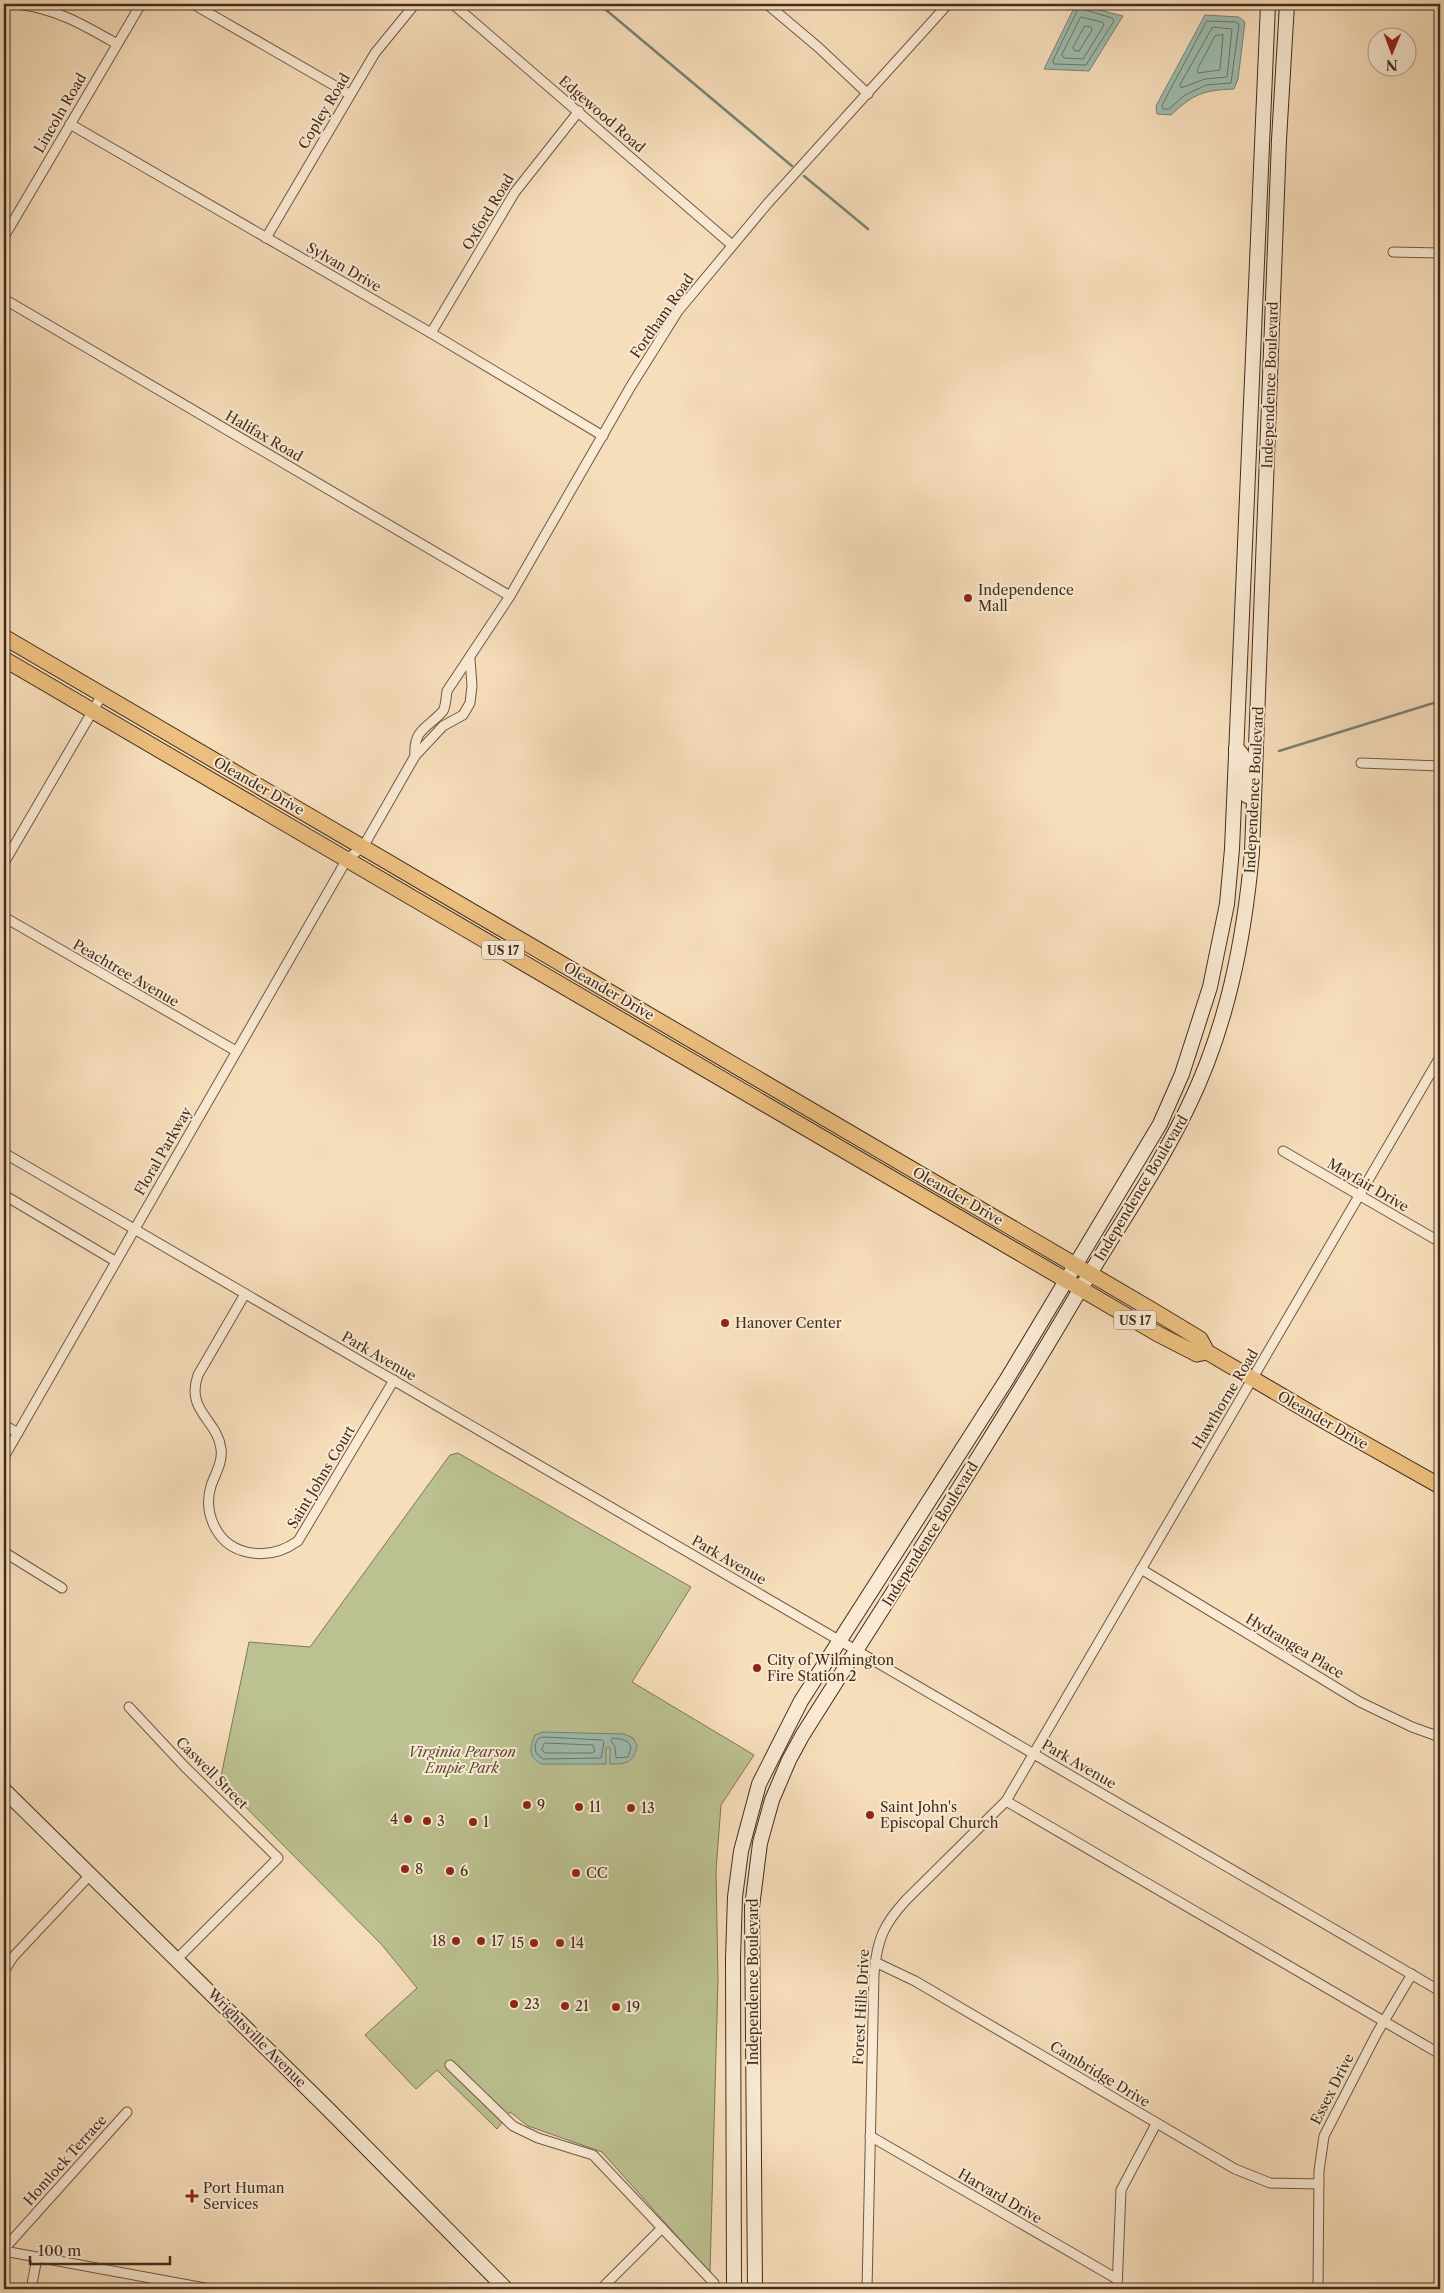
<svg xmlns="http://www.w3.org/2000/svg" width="1444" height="2293" font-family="'Libre Caslon Text',serif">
<rect width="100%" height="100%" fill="#f7debb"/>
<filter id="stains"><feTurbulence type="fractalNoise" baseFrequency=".004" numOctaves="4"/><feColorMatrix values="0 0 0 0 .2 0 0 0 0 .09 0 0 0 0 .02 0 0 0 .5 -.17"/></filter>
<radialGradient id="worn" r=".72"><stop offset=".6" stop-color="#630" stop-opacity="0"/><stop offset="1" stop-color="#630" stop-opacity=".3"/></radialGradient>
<polygon fill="#bcc191" stroke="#807658" points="458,1453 691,1587 632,1682 754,1755 721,1805 716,1870 718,1979 710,2273 602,2152 528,2126 510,2112 497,2129 437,2070 416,2089 365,2035 417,1988 382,1945 220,1781 249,1642 310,1647 450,1455"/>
<g fill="#9dbcae" stroke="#798275">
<polygon points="1076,4 1123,16 1089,71 1044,69"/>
<path d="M1205 15 1239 17 1245 22 1238 79 1234 89C1204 90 1193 94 1171 115L1157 114 1156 106Z"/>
<path d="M543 1732 624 1734 633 1738 637 1745C634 1763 627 1764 610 1764V1748L608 1747 606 1748V1764H542C528 1758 529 1748 535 1735Z"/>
</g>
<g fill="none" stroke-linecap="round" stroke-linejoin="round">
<g stroke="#707466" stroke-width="1">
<polygon points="1079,8 1112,18 1114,21 1086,65 1054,64 1053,61"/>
<polygon points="1081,17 1102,22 1104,25 1083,59 1064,58 1062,55"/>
<polygon points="1207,21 1236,22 1239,24 1231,83 1206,85 1185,95 1169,109 1163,109 1162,106"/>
<polygon points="1085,26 1091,27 1092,30 1079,51 1075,51 1073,48"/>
<polygon points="1213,27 1232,29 1227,77 1205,79 1181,88 1180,85"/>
<polygon points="1223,35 1220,70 1198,73 1197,70 1215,36"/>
<polygon points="544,1737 602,1740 604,1742 601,1758 543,1759 536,1753 535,1745 538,1739"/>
<path d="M613 1738C621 1739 628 1739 631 1747L628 1757 616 1758 615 1747 611 1741Z"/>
<polygon points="545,1743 593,1745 595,1751 592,1753 545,1753 542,1750"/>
</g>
<g stroke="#798275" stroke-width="2.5">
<polyline points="599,4 792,166"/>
<polyline points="804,176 868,229"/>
<polyline points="1279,751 1440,701"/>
</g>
<g stroke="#705846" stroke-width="11">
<g id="street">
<path d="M17 4C57 9 82 24 117 44"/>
<polyline points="193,4 349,94"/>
<polyline points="453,4 732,245"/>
<polyline points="767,4 818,47 868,94"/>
<polyline points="70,124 431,333 603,436"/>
<polyline points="4,237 141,4"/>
<polyline points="266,238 375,53 415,4"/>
<polyline points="1393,252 1440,253"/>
<polyline points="4,299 510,596"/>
<polyline points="431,333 515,192 579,111"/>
<path d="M415 756C413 729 428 728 443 711 446 706 446 697 447 691L510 596 631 386 678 311 768 203 948 4"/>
<polyline points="1361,763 1440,766"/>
<polyline points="4,863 102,695"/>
<polyline points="4,917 236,1051"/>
<polyline points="1283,1151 1440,1242"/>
<polyline points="4,1153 1440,1991"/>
<polyline points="4,1195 115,1261"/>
<path d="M245 1294 198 1375C185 1411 218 1420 221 1449 223 1462 215 1474 211 1486 203 1512 216 1543 243 1551 263 1557 281 1553 298 1541L394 1380"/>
<polyline points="4,1425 18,1433"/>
<polyline points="4,1457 347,859 363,847 415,756 443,726 463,715 470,703 472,686 470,659"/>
<polyline points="4,1552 62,1588"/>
<polyline points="1141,1569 1360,1702 1412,1727 1440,1737"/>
<polyline points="129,1707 185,1767 278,1858 177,1959"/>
<polyline points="1006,1801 1440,2054"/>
<polyline points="875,1962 915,1981 1235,2169 1270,2183 1319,2184"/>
<polyline points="4,1971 13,1957 91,1874"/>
<polyline points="450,2065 513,2126 538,2138 593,2155 714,2283"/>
<polyline points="870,2136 1117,2279"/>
<polyline points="4,2249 127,2112"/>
<polyline points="4,2251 210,2289"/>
<polyline points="31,2289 37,2258"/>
<polyline points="601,2289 662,2228"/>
<path d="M867 2289 874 1974C877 1940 883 1925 906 1900L1006 1801 1440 1057"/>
<polyline points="1117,2289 1121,2190 1156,2124"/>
<polyline points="1318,2289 1319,2171 1324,2136 1377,2033 1412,1974"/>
</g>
</g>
<g stroke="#432c1f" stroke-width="16">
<g id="secondary">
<path d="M1236 749C1250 756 1246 782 1247 796"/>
<polyline points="4,1790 327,2108 506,2289"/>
<polyline points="734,2289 733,1958 735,1897 741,1851 759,1784 801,1701 1007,1379 1160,1124 1182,1074 1210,987 1227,904 1232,849 1268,4"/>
<path d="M755 2289 752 1907 760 1843 772 1800 789 1760 802 1736C893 1591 987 1448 1074 1300 1111 1237 1155 1175 1187 1109 1227 1028 1244 941 1252 852L1279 140 1287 4"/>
</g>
</g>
<g stroke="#432c1f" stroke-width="17">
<g id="primary">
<polyline points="4,637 1152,1310 1200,1339 1207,1352 1328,1423 1440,1486"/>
<polyline points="4,659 1158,1334 1197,1354 1207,1352"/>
</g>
</g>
<use href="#street" stroke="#faead3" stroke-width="9"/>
<use href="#secondary" stroke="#faead3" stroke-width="14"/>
<use href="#primary" stroke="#ecbf7e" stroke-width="15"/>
</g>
<g fill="#8f2418" stroke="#faead3" stroke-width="2">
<circle cx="968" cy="598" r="5"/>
<circle cx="725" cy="1323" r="5"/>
<circle cx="757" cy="1668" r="5"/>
<circle cx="527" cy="1805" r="5"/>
<circle cx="579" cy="1807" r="5"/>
<circle cx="631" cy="1808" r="5"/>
<circle cx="870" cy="1815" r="5"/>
<circle cx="408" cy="1819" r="5"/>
<circle cx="427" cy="1821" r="5"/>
<circle cx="473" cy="1822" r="5"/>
<circle cx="405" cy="1869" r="5"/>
<circle cx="450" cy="1871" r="5"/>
<circle cx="576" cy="1873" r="5"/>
<circle cx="456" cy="1941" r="5"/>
<circle cx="481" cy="1941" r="5"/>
<circle cx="534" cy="1943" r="5"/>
<circle cx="560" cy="1943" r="5"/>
<circle cx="514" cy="2004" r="5"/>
<circle cx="565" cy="2006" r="5"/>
<circle cx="616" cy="2007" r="5"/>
<path d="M189.5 2188.5h5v5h5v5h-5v5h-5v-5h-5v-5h5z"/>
</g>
<g text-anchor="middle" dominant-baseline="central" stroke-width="4" stroke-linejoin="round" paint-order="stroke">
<g fill="#faead3" stroke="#7a6555" stroke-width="1">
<rect x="482" y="940.5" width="42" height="19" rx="4"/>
<rect x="1114" y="1310.5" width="42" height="19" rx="4"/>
</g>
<g font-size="12" font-weight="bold" fill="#432c1f">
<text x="503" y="950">US 17</text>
<text x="1135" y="1320">US 17</text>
</g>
<g font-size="14" fill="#432c1f" stroke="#faead3">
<text transform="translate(324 111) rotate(-59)">Copley Road</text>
<text transform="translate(60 113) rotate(-60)">Lincoln Road</text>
<text transform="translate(602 114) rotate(41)">Edgewood Road</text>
<text transform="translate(488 212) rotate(-59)">Oxford Road</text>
<text transform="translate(344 267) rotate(30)">Sylvan Drive</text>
<text transform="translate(662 316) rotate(-55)">Fordham Road</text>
<text transform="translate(1270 385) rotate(-88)">Independence Boulevard</text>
<text transform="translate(264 436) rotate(30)">Halifax Road</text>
<text transform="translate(259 786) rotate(30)">Oleander Drive</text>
<text transform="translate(1254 790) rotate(-87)">Independence Boulevard</text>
<text transform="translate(126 973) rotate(30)">Peachtree Avenue</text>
<text transform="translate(609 991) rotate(30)">Oleander Drive</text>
<text transform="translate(163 1151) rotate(-60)">Floral Parkway</text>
<text transform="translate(1368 1185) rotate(30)">Mayfair Drive</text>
<text transform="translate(1141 1188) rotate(-59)">Independence Boulevard</text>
<text transform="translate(958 1196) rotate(30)">Oleander Drive</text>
<text transform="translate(379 1356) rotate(30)">Park Avenue</text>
<text transform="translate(1225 1399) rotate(-59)">Hawthorne Road</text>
<text transform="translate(1323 1420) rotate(30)">Oleander Drive</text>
<text transform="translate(321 1477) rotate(-59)">Saint Johns Court</text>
<text transform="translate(930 1534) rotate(-58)">Independence Boulevard</text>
<text transform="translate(729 1560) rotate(30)">Park Avenue</text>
<text transform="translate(1295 1646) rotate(31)">Hydrangea Place</text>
<text transform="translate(1079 1764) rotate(30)">Park Avenue</text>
<text transform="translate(212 1773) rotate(45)">Caswell Street</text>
<text transform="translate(753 1982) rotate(-90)">Independence Boulevard</text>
<text transform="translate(861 2007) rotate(-87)">Forest Hills Drive</text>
<text transform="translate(257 2038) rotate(45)">Wrightsville Avenue</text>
<text transform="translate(1100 2074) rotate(31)">Cambridge Drive</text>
<text transform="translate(1332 2089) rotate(-63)">Essex Drive</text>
<text transform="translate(65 2160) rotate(-48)">Homlock Terrace</text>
<text transform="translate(1000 2196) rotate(30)">Harvard Drive</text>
</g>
<g font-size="14" fill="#432c1f" stroke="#faead3" text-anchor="start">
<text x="978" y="590">Independence<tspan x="978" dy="16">Mall</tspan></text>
<text x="735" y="1323">Hanover Center</text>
<text x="767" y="1660">City of Wilmington<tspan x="767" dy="16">Fire Station 2</tspan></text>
<text x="537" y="1805">9</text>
<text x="589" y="1807">11</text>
<text x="880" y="1807">Saint John's<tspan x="880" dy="16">Episcopal Church</tspan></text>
<text x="641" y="1808">13</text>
<text x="398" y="1819" text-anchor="end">4</text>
<text x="437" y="1821">3</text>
<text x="483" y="1822">1</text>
<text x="415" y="1869">8</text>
<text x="460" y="1871">6</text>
<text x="586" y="1873">CC</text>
<text x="446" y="1941" text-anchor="end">18</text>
<text x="491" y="1941">17</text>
<text x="524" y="1943" text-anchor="end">15</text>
<text x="570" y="1943">14</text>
<text x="524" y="2004">23</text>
<text x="575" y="2006">21</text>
<text x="626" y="2007">19</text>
<text x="203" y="2188">Port Human<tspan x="203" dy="16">Services</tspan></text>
</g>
<g font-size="14" font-style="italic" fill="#5b4a36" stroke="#faead3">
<text x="462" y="1752">Virginia Pearson<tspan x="462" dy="16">Empie Park</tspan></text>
</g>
</g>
<rect width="1444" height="2293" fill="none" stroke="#f7debb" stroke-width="20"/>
<rect x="5" y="5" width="1434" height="2283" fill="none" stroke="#432c1f" stroke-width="2.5"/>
<rect x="10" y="10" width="1424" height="2273" fill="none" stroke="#432c1f"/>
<g transform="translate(1392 52) rotate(181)"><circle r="24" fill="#faead3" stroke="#b19e8b"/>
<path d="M0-4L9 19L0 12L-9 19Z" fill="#8f2418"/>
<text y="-8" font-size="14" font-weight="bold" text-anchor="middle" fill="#432c1f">N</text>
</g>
<path d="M30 2256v8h140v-8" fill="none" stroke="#432c1f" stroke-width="2.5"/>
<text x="38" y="2256" font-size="15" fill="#432c1f" stroke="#faead3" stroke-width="4" paint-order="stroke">100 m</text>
<rect width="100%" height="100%" filter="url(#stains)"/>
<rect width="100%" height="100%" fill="url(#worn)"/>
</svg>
